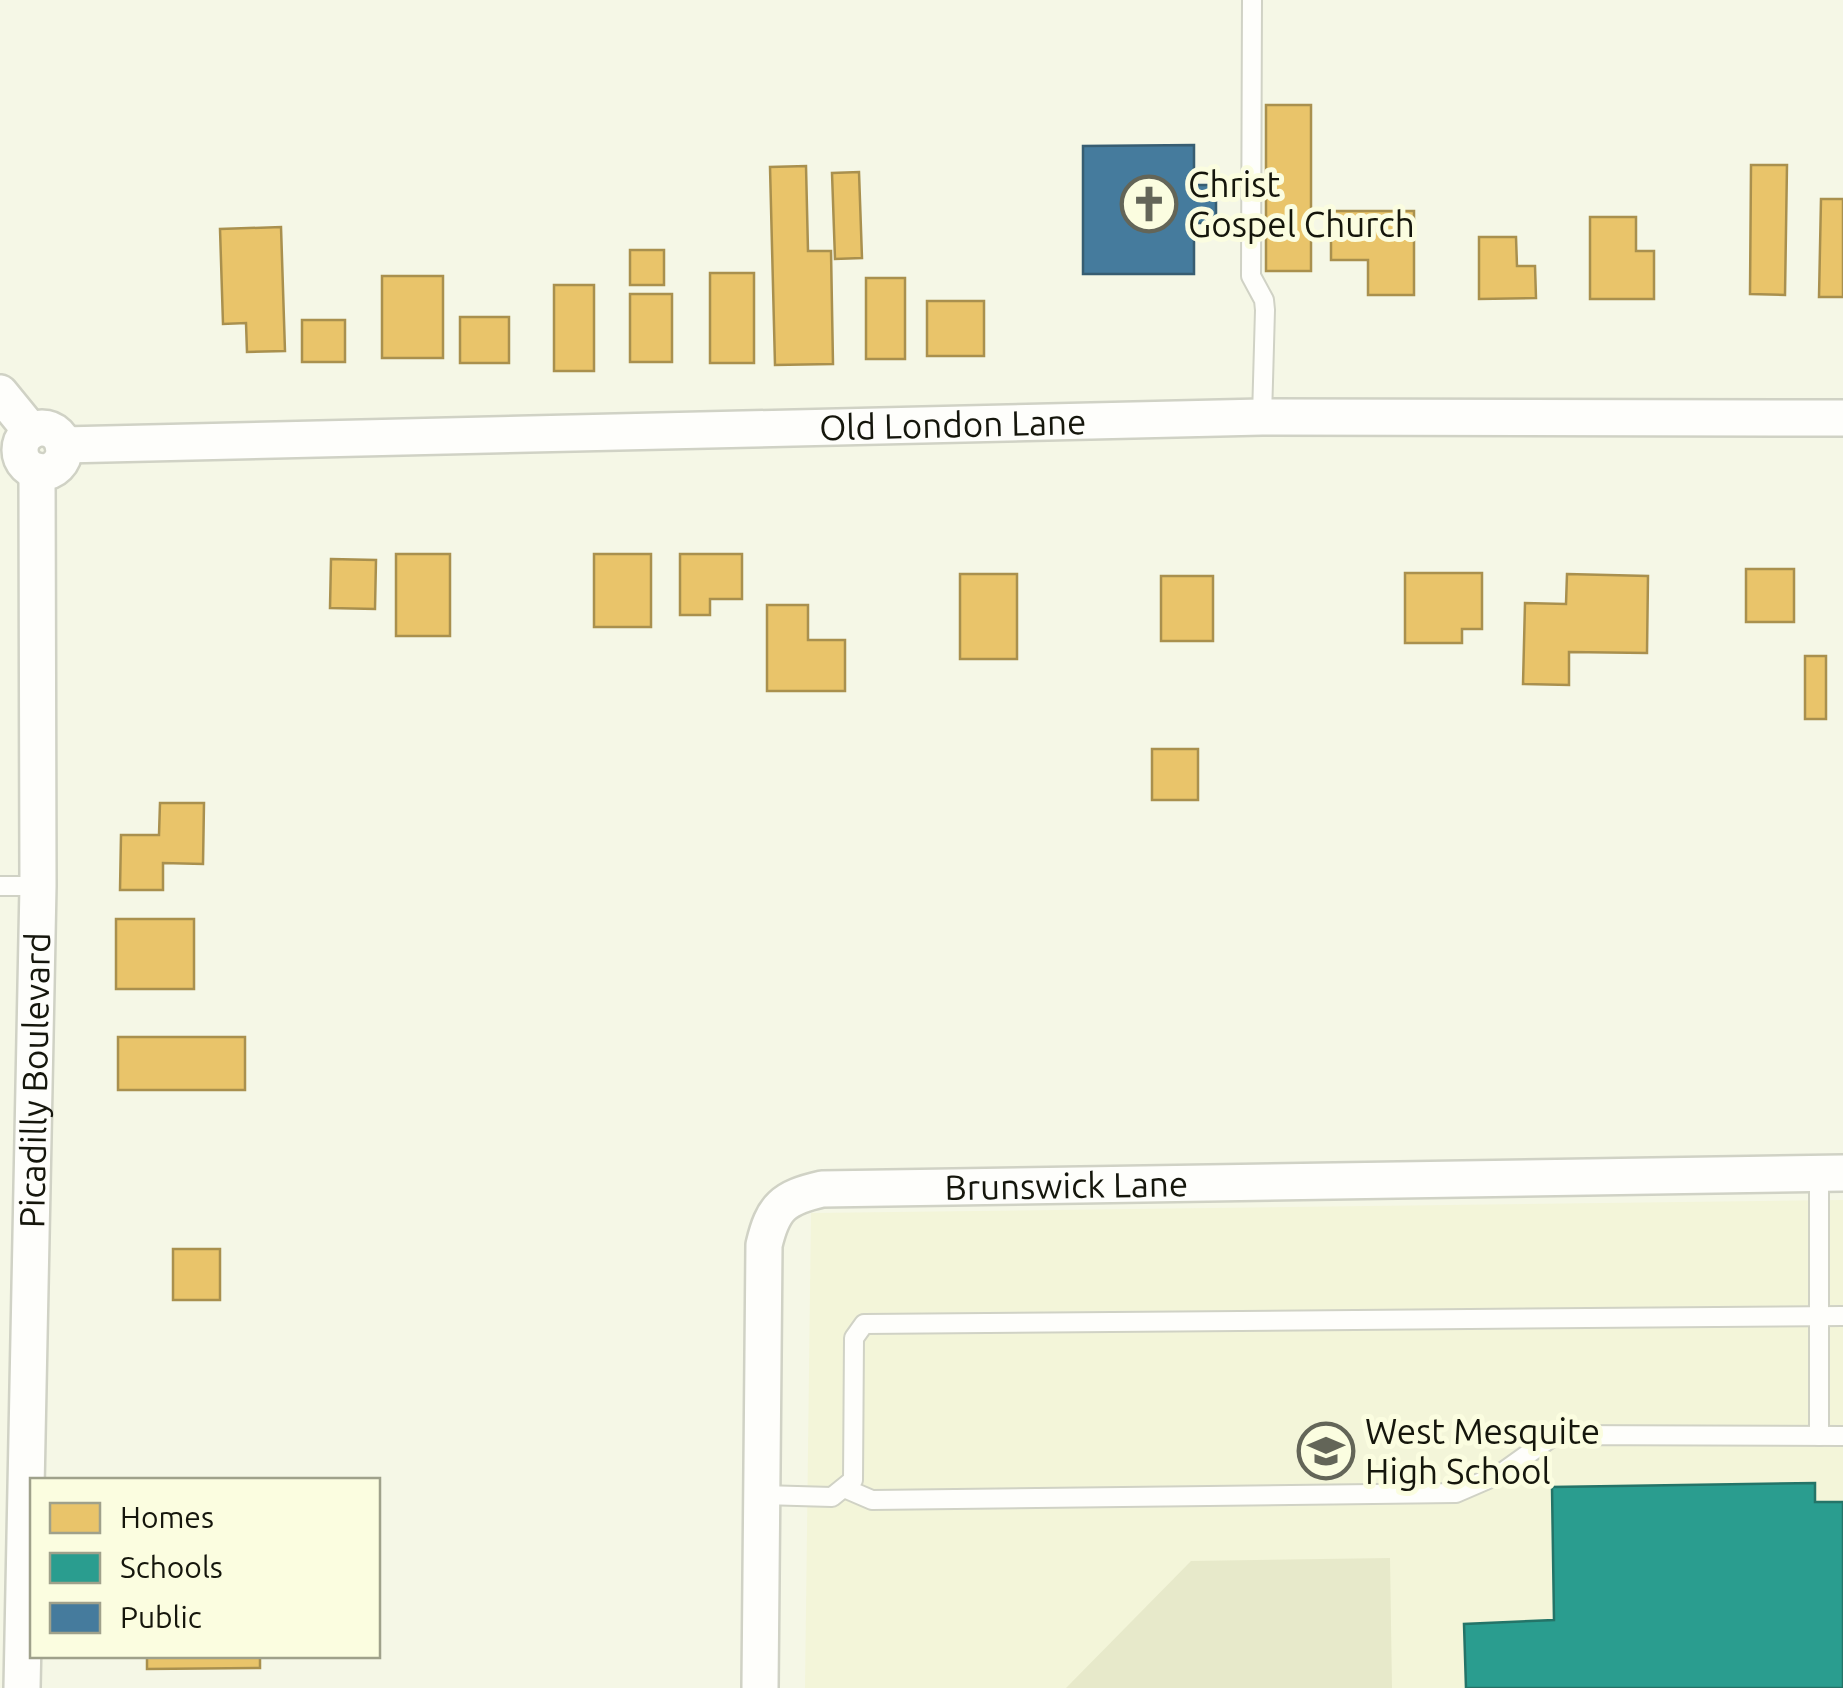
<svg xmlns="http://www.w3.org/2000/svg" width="1843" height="1688" font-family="Ubuntu,sans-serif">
<rect width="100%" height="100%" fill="#f5f7e6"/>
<polygon fill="#f3f5d9" points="1843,1200 1843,1688 805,1688 811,1213"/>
<polygon fill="#e7e9ca" points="1390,1558 1392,1688 1066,1688 1191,1561"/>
<g fill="#e9c46a" stroke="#a9904e" stroke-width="2.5">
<rect x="1266" y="105" width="45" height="166"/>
<polygon points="1751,165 1787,165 1785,295 1750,294"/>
<polygon points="806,166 808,251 831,251 833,364 775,365 770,167"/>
<polygon points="859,172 862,258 835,259 832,173"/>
<polygon points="1821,199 1843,199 1843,297 1819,297"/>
<polygon points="1331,211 1414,211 1414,295 1368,295 1368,260 1331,260"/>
<polygon points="1590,217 1636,217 1636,251 1654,251 1654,299 1590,299"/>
<polygon points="281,227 285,351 247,352 246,323 223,324 220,229"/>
<polygon points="1479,237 1516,237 1517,266 1535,266 1536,298 1479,299"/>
<rect x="630" y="250" width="34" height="35"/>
<rect x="710" y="273" width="44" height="90"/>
<rect x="382" y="276" width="61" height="82"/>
<rect x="866" y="278" width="39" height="81"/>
<rect x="554" y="285" width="40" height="86"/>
<rect x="630" y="294" width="42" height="68"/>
<rect x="927" y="301" width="57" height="55"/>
<rect x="460" y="317" width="49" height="46"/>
<rect x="302" y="320" width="43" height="42"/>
<rect x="396" y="554" width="54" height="82"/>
<rect x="594" y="554" width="57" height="73"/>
<polygon points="680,554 742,554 742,599 710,599 710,615 680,615"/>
<polygon points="331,559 376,560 375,609 330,608"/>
<rect x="1746" y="569" width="48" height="53"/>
<polygon points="1405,573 1482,573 1482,629 1462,629 1462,643 1405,643"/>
<rect x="960" y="574" width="57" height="85"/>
<polygon points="1567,574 1648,576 1647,653 1569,652 1569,685 1523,684 1525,603 1566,604"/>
<rect x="1161" y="576" width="52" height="65"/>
<polygon points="767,605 808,605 808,640 845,640 845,691 767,691"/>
<rect x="1805" y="656" width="21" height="63"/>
<rect x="1152" y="749" width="46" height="51"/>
<polygon points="160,803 204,803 203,864 163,863 163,890 120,890 121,835 159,835"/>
<rect x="116" y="919" width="78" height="70"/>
<rect x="118" y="1037" width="127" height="53"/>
<rect x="173" y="1249" width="47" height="51"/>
<polygon points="147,1656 260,1656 260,1668 147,1669"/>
</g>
<polygon fill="#2a9d8f" stroke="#247468" stroke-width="2.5" points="1815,1483 1815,1502 1843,1502 1843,1688 1466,1688 1464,1624 1554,1620 1552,1487"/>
<polygon fill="#457b9d" stroke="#375d72" stroke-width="2.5" points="1194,145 1194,185 1216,185 1216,223 1194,223 1194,274 1083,274 1083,146"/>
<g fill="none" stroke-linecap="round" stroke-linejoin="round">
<g stroke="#d0d2c5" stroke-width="22">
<g id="service">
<polyline points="1252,0 1251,276 1264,300 1265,310 1262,417"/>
<polyline points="0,886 38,886"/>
<polyline points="1819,1173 1819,1436"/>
<polyline points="844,1488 872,1500 1456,1493 1500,1474 1555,1435 1843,1436"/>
<polyline points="762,1495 832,1497 853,1480 854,1338 864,1324 1843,1316"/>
</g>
</g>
<g stroke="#d0d2c5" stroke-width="40">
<g id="minor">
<polyline points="0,393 31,431"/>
<circle cx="42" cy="450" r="22"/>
<path id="s1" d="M63 445 1262 417 1843 418"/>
<path id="s2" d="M22 1688 38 886 37 471"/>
<path id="s3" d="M760 1688 764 1245C773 1207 783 1198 822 1189L1843 1173"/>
</g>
</g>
<use href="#service" stroke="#fefefb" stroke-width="18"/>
<use href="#minor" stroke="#fefefb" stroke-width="35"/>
</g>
<defs>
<g id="church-ring" transform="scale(2.875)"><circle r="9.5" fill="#fbfde0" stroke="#636558" stroke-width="1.5"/><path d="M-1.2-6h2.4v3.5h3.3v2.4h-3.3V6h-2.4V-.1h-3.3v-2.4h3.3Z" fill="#636558"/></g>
<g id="school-ring" transform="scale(2.875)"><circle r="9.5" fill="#fbfde0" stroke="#636558" stroke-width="1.5"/><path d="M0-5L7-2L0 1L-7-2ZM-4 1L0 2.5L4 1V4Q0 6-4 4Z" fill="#636558"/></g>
</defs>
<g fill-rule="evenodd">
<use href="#church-ring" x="1149" y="204"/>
<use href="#school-ring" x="1326" y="1451"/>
</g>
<g text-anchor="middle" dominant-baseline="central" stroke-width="10" stroke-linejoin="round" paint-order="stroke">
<g font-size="35" fill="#15160c" stroke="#fbfde0" text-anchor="start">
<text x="1188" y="184">Christ<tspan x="1188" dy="40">Gospel Church</tspan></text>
<text x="1365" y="1431">West Mesquite<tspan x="1365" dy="40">High School</tspan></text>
</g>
<g font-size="35" fill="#15160c" stroke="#fbfde0">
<text stroke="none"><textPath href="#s1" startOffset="890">Old London Lane</textPath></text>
<text stroke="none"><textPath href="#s2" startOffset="608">Picadilly Boulevard</textPath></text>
<text stroke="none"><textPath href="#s3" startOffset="775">Brunswick Lane</textPath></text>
</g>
</g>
<rect x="30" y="1478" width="350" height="180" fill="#fbfde0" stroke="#9fa18b" stroke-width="2.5"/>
<rect x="50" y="1503" width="50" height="30" fill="#e9c46a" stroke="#9fa18b" stroke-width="2.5"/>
<text x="120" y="1528" font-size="30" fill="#15160c">Homes</text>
<rect x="50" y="1553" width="50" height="30" fill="#2a9d8f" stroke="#9fa18b" stroke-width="2.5"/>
<text x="120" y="1578" font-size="30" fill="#15160c">Schools</text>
<rect x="50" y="1603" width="50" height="30" fill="#457b9d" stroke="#9fa18b" stroke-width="2.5"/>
<text x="120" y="1628" font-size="30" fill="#15160c">Public</text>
</svg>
